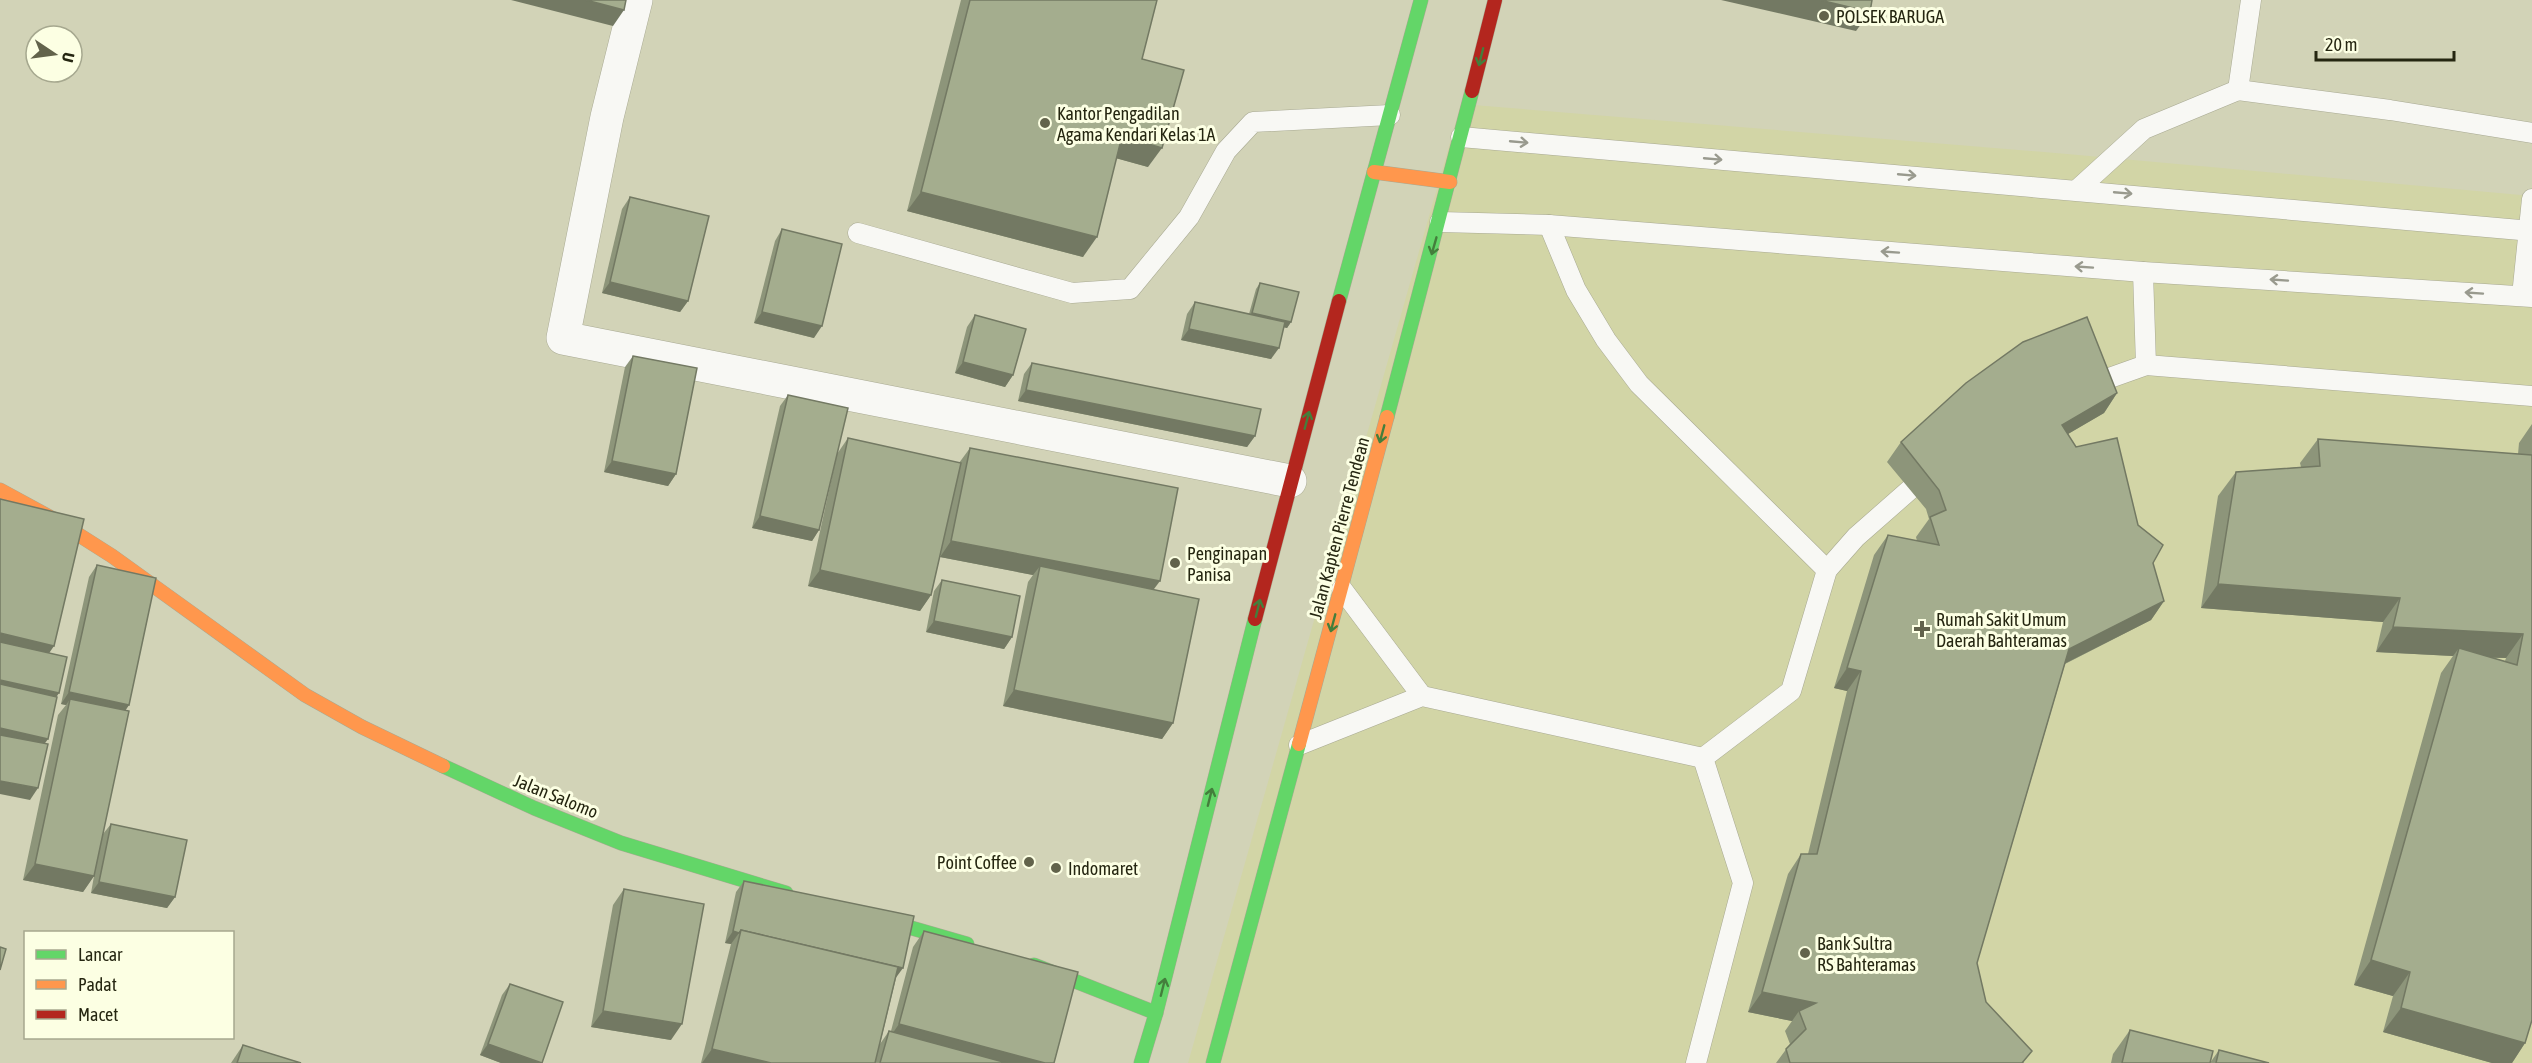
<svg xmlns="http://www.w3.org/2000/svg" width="2532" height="1063" font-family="'Asap Condensed',sans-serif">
<rect width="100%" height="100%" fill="#d2d3b7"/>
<polygon fill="#d2d5a6" points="1461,104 2067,154 2532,196 2532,1063 1188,1063"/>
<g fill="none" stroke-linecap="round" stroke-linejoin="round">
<g stroke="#a8a992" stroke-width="21">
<g id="lane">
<polyline points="2238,90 2390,110 2532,133"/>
<polyline points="1461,137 2532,231"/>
<polyline points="2078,189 2144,129 2238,90 2251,0"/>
<polyline points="1440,222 1549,225 2143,272 2532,297"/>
<polyline points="1549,225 1576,290 1606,340 1639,384 1827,570"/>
<polyline points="858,233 1072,293 1130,289 1189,217 1226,151 1253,122 1390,115"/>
<polyline points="2522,296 2532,199"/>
<polyline points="2146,365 2532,396"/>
<polyline points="2087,386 2146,365 2143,272"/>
<polyline points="1342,589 1422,696"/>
<polyline points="1299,745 1422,696 1703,758"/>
<polyline points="1696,1063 1743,883 1703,758 1791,691 1827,570 1856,537 1930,472"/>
</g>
</g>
<g stroke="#a8a992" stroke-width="34">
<polyline id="street" points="636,0 607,117 563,338 1290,481"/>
</g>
<g stroke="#a8a992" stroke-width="15">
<g id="fast">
<polyline points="1339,301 1421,0"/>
<polyline points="1387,417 1472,91"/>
<polyline points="443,766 534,808 621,843 786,893"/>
<polyline points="870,916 967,944"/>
<polyline points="1034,965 1156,1013"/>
<polyline points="1141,1063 1156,1013 1255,619"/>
<polyline points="1213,1063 1299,744"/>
</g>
</g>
<g stroke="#a8a992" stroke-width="15">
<g id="slow">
<polyline points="1374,172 1450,182"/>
<polyline points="0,490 57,521 112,556 305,695 362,727 443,766"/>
<polyline points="1299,744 1387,417"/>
</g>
</g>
<g stroke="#a8a992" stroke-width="15">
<g id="jam">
<polyline points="1472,91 1495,0"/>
<polyline points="1255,619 1339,301"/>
</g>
</g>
<use href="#lane" stroke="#f8f8f4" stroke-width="20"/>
<use href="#street" stroke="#f8f8f4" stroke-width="33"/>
<use href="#fast" stroke="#63d668" stroke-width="14"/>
<use href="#slow" stroke="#ff974d" stroke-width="14"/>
<use href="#jam" stroke="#b3261e" stroke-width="14"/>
</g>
<g fill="#8d957a" fill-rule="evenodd">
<polygon points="961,0 1157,0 1142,59 1148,167 1116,158 1083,257 907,211"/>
<polygon points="630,197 688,301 680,312 602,293 622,209"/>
<polygon points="782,229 814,338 754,323 775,241"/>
<polygon points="1260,283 1291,322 1287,328 1283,327 1271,359 1181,340 1187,314 1195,302 1249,314 1256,289"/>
<polygon points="975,315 1013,375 1005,387 955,373 967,327"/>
<polygon points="633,356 676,474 668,486 604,472 625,367"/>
<polygon points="1032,363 1255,436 1247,447 1018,401 1024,374"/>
<polygon points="2117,393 2104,413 2068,434 2076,447 2138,525 2153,563 2164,601 2151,620 2065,664 1977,963 1986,1002 2024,1063 1776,1063 1790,1044 1785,1031 1792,1021 1748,1012 1788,874 1801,854 1808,854 1847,691 1834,688 1874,555 1888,535 1917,541 1916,537 1929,519 1926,509 1887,462 1901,442"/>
<polygon points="788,395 819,530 812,541 752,528 780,406"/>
<path d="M2532 424V1020L2525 1043 2512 1063H2492L2383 1032 2393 996 2354 985 2441 673 2453 656 2376 652 2383 622 2201 608 2218 496 2236 472 2301 467 2300 463 2318 439 2518 454 2519 443ZM2492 658H2506L2505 661Z"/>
<polygon points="848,438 959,463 970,448 1154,590 1173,723 1162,739 1003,706 1028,582 1033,575 940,557 944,538 931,595 920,611 808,586 837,454"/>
<polygon points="97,565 129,705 125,710 103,834 111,824 175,897 167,908 91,893 94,876 83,892 23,880 58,715 66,705 61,704 89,577"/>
<polygon points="942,580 1012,637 1004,649 926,632 934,591"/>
<polygon points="744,881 896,978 880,1044 889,1031 891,1031 913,947 924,931 1054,1063 701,1063 731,944 725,943 736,892"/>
<polygon points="624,889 671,1040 591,1027 613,905"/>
<polygon points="510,984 542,1063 501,1063 480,1055 502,995"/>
<polygon points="2130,1030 2210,1063 2111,1063 2113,1054"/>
<polygon points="243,1045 301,1063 231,1063"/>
<polygon points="2219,1050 2269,1063 2210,1063"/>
</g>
<g fill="#737963">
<polygon points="511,0 586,0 624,10 613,26"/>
<polygon points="1721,0 1820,0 1870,12 1856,31"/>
<polygon points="1122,136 1162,148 1148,167 1108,156"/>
<polygon points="921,192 1097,237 1083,257 907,211"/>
<polygon points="610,282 688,301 680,312 602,293"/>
<polygon points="762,312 822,326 814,338 754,323"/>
<polygon points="1252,313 1291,322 1287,328 1248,318"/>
<polygon points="1189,329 1279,348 1271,359 1181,340"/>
<polygon points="963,362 1013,375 1005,387 955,373"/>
<polygon points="1026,390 1255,436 1247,447 1018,401"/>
<polygon points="2117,393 2104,413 2049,445 2062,425"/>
<polygon points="612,461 676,474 668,486 604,472"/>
<polygon points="760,516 819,530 812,541 752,528"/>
<polygon points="951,541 1160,581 1148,597 1040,566 1033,575 940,557"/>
<polygon points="820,570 931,595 920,611 808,586"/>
<polygon points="2218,584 2400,598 2383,622 2201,608"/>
<polygon points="2164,601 2151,620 2056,668 2069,649"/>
<polygon points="934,621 1012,637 1004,649 926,632"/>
<polygon points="2393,627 2523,634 2506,658 2456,656 2459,648 2453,656 2376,652"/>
<polygon points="0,633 54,646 43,662 0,652"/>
<polygon points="1847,668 1861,671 1847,691 1834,688"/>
<polygon points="0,680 59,693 51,705 0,693"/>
<polygon points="1014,690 1173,723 1162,739 1003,706"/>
<polygon points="69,692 129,705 121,717 70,699 66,705 61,704"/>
<polygon points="0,728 48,739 40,750 0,741"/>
<polygon points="0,781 38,788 30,800 0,794"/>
<polygon points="35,864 94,876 83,892 23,880"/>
<polygon points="99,882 175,897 167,908 91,893"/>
<polygon points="733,931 739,933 731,944 725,943"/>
<polygon points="740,933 903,968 895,979"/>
<polygon points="2371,960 2410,972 2393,996 2354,985"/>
<polygon points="1762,992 1816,1003 1799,1011 1792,1021 1748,1012"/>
<polygon points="2401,1008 2525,1043 2512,1063 2492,1063 2383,1032"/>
<polygon points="603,1011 682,1024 671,1040 591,1027"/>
<polygon points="899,1024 1045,1063 974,1063 888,1040"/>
<polygon points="488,1044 541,1063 501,1063 480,1055"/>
<polygon points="712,1049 771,1063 702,1063"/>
</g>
<g fill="#a4ad8e" stroke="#737963" stroke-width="1.5">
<polygon points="586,0 626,0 624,10"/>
<polygon points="970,0 1157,0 1142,59 1184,70 1162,148 1122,136 1097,237 921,192"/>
<polygon points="1820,0 1872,0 1870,12"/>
<polygon points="630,197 709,216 688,301 610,282"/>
<polygon points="782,229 842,244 822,326 762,312"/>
<polygon points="1260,283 1299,292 1291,322 1252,313"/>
<polygon points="1195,302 1285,322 1279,348 1189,329"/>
<polygon points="975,315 1026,329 1013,375 963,362"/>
<polygon points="2087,317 2117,393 2062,425 2076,447 2117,438 2138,525 2163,545 2153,563 2164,601 2069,649 1977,963 1986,1002 2032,1051 2022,1063 1790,1063 1786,1049 1806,1029 1799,1011 1816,1003 1762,992 1801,854 1817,854 1861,671 1847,668 1888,535 1939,545 1930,517 1946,510 1939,490 1901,442 1966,383 2023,342"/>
<polygon points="633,356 697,368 676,474 612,461"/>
<polygon points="1032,363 1261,409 1255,436 1026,390"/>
<polygon points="788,395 848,408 819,530 760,516"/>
<polygon points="848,438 961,463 931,595 820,570"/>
<polygon points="2318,439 2532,455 2532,1020 2525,1043 2401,1008 2410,972 2371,960 2459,648 2517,665 2523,634 2393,627 2400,598 2218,584 2236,472 2320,466"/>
<polygon points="970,448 1178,488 1160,581 951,541"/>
<polygon points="0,499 84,519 54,646 0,633"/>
<polygon points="97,565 156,578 129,705 69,692"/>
<polygon points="1040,566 1199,599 1173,723 1014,690"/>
<polygon points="942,580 1020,596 1012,637 934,621"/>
<polygon points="0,642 67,657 59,693 0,680"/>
<polygon points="0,684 57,697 48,739 0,728"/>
<polygon points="70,699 129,711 94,876 35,864"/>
<polygon points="0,735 48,744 38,788 0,781"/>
<polygon points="111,824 187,840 175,897 99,882"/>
<polygon points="744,881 914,916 903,968 741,930 739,933 733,931"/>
<polygon points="624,889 704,904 682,1024 603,1011"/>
<polygon points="741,930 898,967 875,1063 771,1063 712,1049"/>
<polygon points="924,931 1078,972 1054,1063 1045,1063 899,1024"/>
<polygon points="0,947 6,949 0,970"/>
<polygon points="510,984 563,1002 542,1063 488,1044"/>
<polygon points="2130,1030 2213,1051 2210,1063 2122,1063"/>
<polygon points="889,1031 1007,1063 880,1063"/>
<polygon points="243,1045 301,1063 237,1063"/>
<polygon points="2219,1050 2269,1063 2216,1063"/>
</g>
<defs><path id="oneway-shaft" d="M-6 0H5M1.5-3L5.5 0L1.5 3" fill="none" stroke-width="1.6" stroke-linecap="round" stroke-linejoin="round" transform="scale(1.5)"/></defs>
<g stroke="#447e3c">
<use href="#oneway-shaft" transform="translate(1481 57) rotate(104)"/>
<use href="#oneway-shaft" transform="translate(1434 246) rotate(106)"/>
<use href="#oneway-shaft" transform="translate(1307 420) rotate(-75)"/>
<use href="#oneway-shaft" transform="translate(1382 434) rotate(105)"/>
<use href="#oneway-shaft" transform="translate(1258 608) rotate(-76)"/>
<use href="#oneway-shaft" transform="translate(1333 623) rotate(105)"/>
<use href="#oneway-shaft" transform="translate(1210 797) rotate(-76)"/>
<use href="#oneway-shaft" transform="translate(1163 987) rotate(-76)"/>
</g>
<g stroke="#999a8e">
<use href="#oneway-shaft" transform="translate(1519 142) rotate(5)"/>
<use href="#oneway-shaft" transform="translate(1713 159) rotate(5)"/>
<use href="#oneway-shaft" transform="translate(1907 175) rotate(5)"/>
<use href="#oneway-shaft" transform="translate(2123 193) rotate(5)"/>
<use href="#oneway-shaft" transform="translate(1890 252) rotate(-176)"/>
<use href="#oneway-shaft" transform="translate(2084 267) rotate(-176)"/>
<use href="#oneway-shaft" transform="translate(2279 280) rotate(-176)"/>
<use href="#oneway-shaft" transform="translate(2474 293) rotate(-176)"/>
</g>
<g fill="#62634b" stroke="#fcffe3" stroke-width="2">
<circle cx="1824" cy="16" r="6"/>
<circle cx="1045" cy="123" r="6"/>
<circle cx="1175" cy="563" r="6"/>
<path d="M1919 620h6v6h6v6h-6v6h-6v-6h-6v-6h6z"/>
<circle cx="1029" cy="862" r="6"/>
<circle cx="1056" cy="868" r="6"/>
<circle cx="1805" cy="953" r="6"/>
</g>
<g text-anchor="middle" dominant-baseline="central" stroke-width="6" stroke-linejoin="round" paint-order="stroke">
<g font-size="18" fill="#252611" stroke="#fcffe3" text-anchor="start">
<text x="1836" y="16">POLSEK BARUGA</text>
<text x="1057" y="113">Kantor Pengadilan<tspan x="1057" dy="21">Agama Kendari Kelas 1A</tspan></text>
<text x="1187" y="553">Penginapan<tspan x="1187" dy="21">Panisa</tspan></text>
<text x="1936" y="619">Rumah Sakit Umum<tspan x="1936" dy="21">Daerah Bahteramas</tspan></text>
<text x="1017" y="862" text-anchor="end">Point Coffee</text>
<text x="1068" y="868">Indomaret</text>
<text x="1817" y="943">Bank Sultra<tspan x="1817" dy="21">RS Bahteramas</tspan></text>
</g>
<g font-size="18" fill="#252611" stroke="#fcffe3">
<text transform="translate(1339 528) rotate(-75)">Jalan Kapten Pierre Tendean</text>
<text transform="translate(556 796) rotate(22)">Jalan Salomo</text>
</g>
</g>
<rect x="24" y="931" width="210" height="108" fill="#fcffe3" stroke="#a6a88f" stroke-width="1.5"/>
<rect x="36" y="950" width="30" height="9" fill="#63d668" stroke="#a6a88f" stroke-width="1.5"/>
<text x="78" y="961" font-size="18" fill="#252611">Lancar</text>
<rect x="36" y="980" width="30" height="9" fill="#ff974d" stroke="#a6a88f" stroke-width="1.5"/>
<text x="78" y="991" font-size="18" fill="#252611">Padat</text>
<rect x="36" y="1010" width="30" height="9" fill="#b3261e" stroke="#a6a88f" stroke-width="1.5"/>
<text x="78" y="1021" font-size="18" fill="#252611">Macet</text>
<g transform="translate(54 54) rotate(103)"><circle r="28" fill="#fcffe3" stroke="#a6a88f" stroke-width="1.5"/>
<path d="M0-4.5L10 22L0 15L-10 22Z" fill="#62634b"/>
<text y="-9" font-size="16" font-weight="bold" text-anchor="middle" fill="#252611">U</text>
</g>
<path d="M2316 51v9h138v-9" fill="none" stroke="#252611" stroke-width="3"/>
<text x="2325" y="51" font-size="18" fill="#252611" stroke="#fcffe3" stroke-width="4.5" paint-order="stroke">20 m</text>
</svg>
